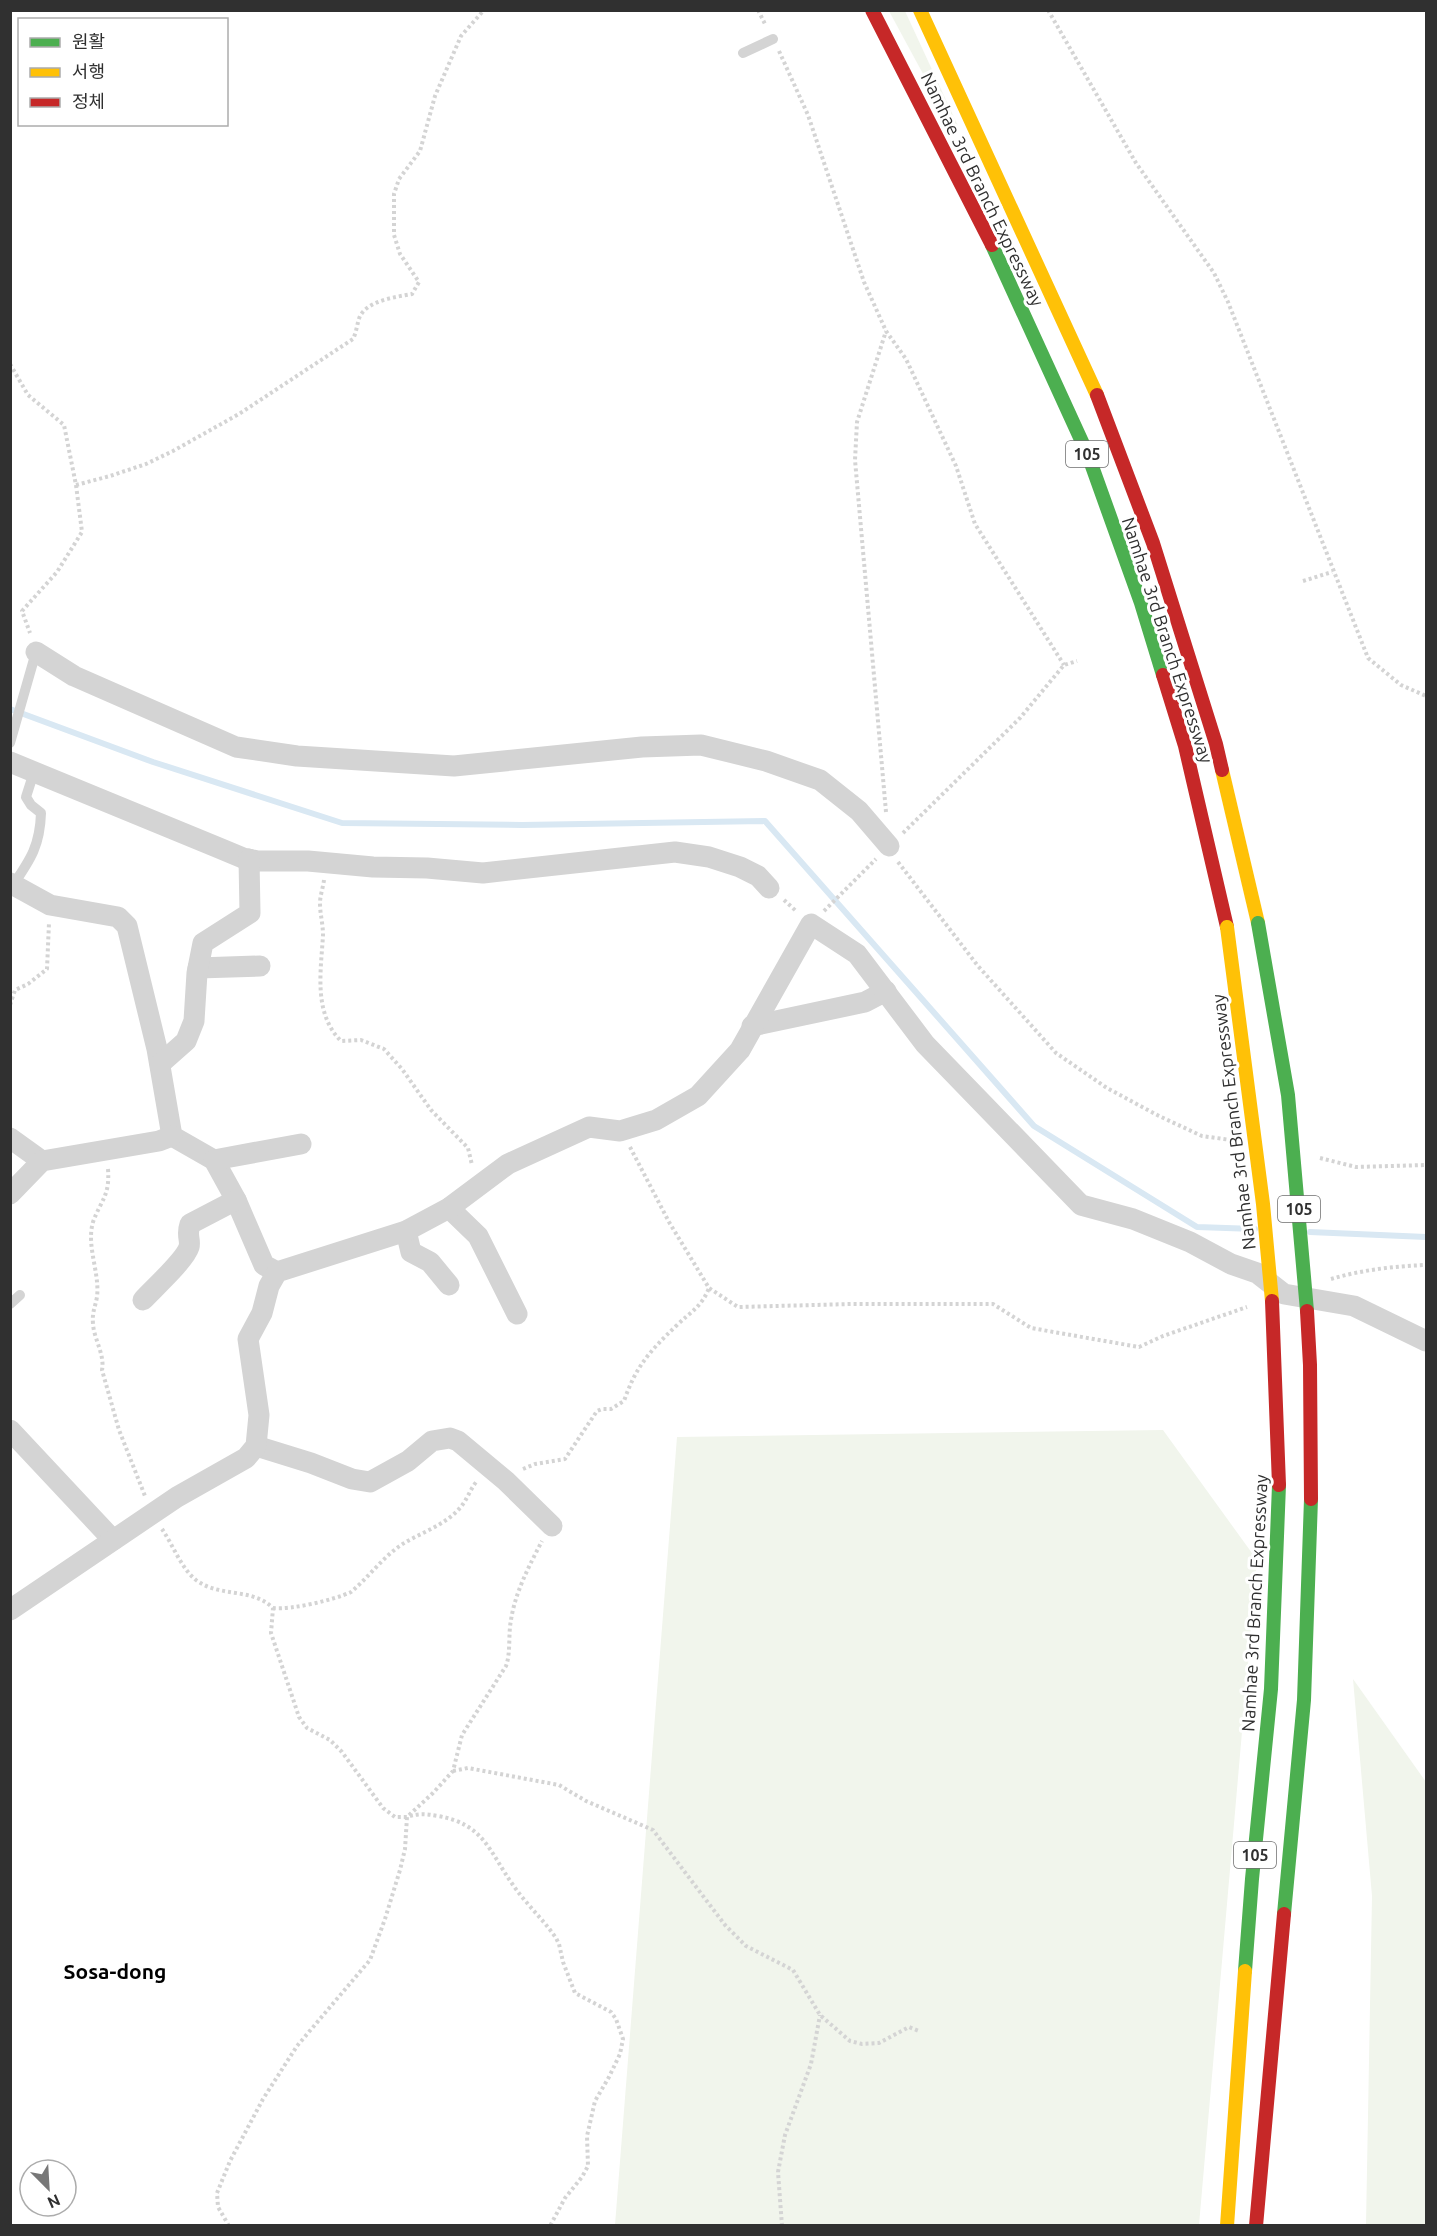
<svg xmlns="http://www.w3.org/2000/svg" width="1437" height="2236" font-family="Ubuntu,'Noto Sans KR',sans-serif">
<rect width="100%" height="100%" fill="#fff"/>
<g fill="#f1f5ec">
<polygon points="889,11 905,11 958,126 948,120"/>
<polygon points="1163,1430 1257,1560 1199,2225 615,2225 677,1437"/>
<polygon points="1353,1679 1426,1782 1426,2225 1366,2225 1372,1896"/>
</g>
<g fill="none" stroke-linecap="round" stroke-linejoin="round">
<g stroke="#d9e8f3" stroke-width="6">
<polyline points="10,709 153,762 342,823 522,825 765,821 1034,1126 1197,1227 1255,1229"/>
<polyline points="1310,1232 1426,1237"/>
</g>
<g stroke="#d4d4d4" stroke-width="4" stroke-dasharray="3 3" stroke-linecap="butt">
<polyline points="758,10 766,26"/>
<polyline points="1048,10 1136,163 1214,273 1228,302 1368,658 1401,685 1426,696"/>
<polyline points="779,51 808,115 864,282 886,331 906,359 956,466 975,524 1064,665"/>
<polyline points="10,364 28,395 64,425 76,485 82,532 57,572 22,611 30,633"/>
<path d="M76 485 110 476 146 464 173 451 239 414 353 339C357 331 357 323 360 316 369 300 396 297 412 294L419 282 400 254 394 235V194L399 179 420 151 435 96 461 36 484 10"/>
<polyline points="1303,581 1332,572"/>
<polyline points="886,812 855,460 857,422 886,331"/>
<polyline points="903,833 1020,718 1064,665 1077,661"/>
<polyline points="898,862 978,966 1056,1053 1107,1088 1159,1116 1202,1136 1231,1140"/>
<path d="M324 880C323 888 320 896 320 903 320 914 323 924 323 935 321 971 313 1013 341 1041L361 1040 384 1049 402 1069 431 1110 468 1148 472 1165"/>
<polyline points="784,900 796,911"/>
<polyline points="824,911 876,859"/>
<polyline points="10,1005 15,990 28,984 47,969 49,923"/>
<polyline points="630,1147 669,1222 709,1288 738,1307 852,1304 993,1304 1031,1328 1139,1347 1163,1336 1247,1307"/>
<polyline points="1320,1158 1356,1167 1426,1165"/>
<path d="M108 1169C110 1196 101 1200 93 1222 86 1246 100 1273 97 1297 95 1308 92 1312 93 1324 94 1339 105 1355 102 1370L119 1430 145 1496"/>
<path d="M1331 1279C1361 1270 1395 1266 1426 1265"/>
<path d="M523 1469 535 1464 565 1459 597 1411 602 1409H611L624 1401C636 1366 650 1351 676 1326 690 1312 701 1308 709 1288"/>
<path d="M162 1529C173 1545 181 1568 196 1580 220 1598 251 1587 273 1608L271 1633 299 1717 307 1728 330 1740 342 1752 383 1808 395 1817H407L433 1793 453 1771 462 1735 506 1666C511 1652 508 1635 511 1620 515 1593 529 1566 542 1541"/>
<path d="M273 1608C291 1610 334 1600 351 1592 368 1578 382 1558 401 1545 421 1532 448 1525 463 1504 468 1497 471 1488 477 1481"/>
<polyline points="453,1771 468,1768 559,1785 586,1801 653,1830 725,1925 746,1946 793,1970 820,2015 850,2041 862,2044 879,2043 909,2027 919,2031"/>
<path d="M229 2226 218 2207 217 2193 230 2161 263 2099 297 2046 370 1960 385 1919 400 1870 405 1849 407 1817C419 1813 426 1814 438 1816 484 1824 489 1851 513 1885 526 1904 543 1919 556 1938L559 1944 563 1962 575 1993 611 2012 616 2019 623 2039 620 2054 609 2077 595 2101 587 2136 588 2166 582 2177 565 2198 550 2226"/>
<polyline points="782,2226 778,2172 785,2135 811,2064 820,2015"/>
</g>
<g stroke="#d4d4d4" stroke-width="10">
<polyline points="743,53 773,39"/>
<polyline points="10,743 36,652"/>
<path d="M13 885C31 859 40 845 41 813L31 805 26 797 34 772"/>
<polyline points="10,1304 20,1295"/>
</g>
<g stroke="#d4d4d4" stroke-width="21">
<polyline points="36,652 74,676 236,747 297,756 454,766 642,747 701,745 766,761 820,780 859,811 889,846"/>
<polyline points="10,762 219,848 243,858 258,861 308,861 373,867 427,868 483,873 675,852 709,857 740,867 758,876 769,888"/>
<polyline points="10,883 50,905 118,917 127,926 157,1049 172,1136 214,1160 236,1200 264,1265 277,1272"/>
<polyline points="198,968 260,966"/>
<polyline points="752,1026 865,1002 886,991"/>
<polyline points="160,1064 186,1041 194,1021 197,973 203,943 250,913 249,859"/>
<polyline points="10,1138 42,1161"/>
<polyline points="214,1160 301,1144"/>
<polyline points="10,1194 42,1161 159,1141 172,1136"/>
<polyline points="449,1208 478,1236 517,1314"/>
<polyline points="406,1231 411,1252 430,1262 449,1285"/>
<path d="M143 1300C154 1288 185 1260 189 1247 191 1239 186 1236 190 1224L236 1200"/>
<polyline points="10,1430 113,1540"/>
<polyline points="256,1446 311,1463 352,1479 370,1482 408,1461 432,1441 450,1438 458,1441 506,1481 552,1526"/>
<polyline points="10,1610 177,1497 246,1458 256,1446 259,1415 248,1339 262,1313 269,1286 277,1272 406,1231 449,1208 508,1164 589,1127 620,1131 656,1120 698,1096 740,1050 811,924 857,954 925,1044 1081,1205 1133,1219 1190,1242 1231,1264 1257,1273 1284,1294 1354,1306 1426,1341"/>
</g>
<g stroke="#4caf50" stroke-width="14">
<polyline points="992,245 1088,455 1141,603 1163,675"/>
<polyline points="1284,1914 1304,1700 1311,1499"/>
<polyline points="1245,1971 1252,1879 1271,1689 1279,1485"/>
</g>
<g stroke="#ffc107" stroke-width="14">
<polyline points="920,10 1097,395"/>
<polyline points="1222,770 1258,923"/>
<polyline points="1227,2226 1245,1971"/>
</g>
<g stroke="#c62828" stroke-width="14">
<polyline points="872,10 992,245"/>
<polyline points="1097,395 1153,543 1216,744 1222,770"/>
<polyline points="1163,675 1185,746 1227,927"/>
<polyline points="1256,2226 1284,1914"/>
</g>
<polyline stroke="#4caf50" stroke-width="14" points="1258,923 1288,1095 1307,1311"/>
<polyline stroke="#ffc107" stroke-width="14" points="1227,927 1263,1204 1272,1301"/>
<g stroke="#c62828" stroke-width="14">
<polyline points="1272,1301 1279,1485"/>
<polyline points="1307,1311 1310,1365 1311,1499"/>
</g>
</g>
<g text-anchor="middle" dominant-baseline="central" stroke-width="6" stroke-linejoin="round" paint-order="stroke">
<g fill="#fff" stroke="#6e6e6e" stroke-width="1.5">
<rect x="1066" y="441" width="42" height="26" rx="4.5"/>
<rect x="1278" y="1196" width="42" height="26" rx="4.5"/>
<rect x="1234" y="1842" width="42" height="26" rx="4.5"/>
</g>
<g font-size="16" font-weight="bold" fill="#303030">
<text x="1087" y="454">105</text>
<text x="1299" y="1209">105</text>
<text x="1255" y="1855">105</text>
</g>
<g font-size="18" fill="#303030" stroke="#fff">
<text transform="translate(983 189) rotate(64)">Namhae 3rd Branch Expressway</text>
<text transform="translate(1168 640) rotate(72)">Namhae 3rd Branch Expressway</text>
<text transform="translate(1233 1122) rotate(-97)">Namhae 3rd Branch Expressway</text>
<text transform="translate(1254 1603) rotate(-87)">Namhae 3rd Branch Expressway</text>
</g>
<g font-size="21" font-weight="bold" fill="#000" stroke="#fff">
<text x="115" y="1971">Sosa-dong</text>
</g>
</g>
<rect width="1437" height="2236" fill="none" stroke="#303030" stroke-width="24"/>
<rect x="18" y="18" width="210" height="108" fill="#ffffff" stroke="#acacac" stroke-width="1.5"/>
<rect x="30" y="38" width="30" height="9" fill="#4caf50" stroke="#acacac" stroke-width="1.5"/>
<text x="72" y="48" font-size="18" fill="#303030">원활</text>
<rect x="30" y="68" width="30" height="9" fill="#ffc107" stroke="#acacac" stroke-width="1.5"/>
<text x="72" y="78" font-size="18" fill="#303030">서행</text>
<rect x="30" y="98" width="30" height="9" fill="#c62828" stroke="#acacac" stroke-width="1.5"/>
<text x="72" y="108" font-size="18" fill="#303030">정체</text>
<g transform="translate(48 2188) rotate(156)"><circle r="28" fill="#ffffff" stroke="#acacac" stroke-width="1.5"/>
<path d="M0-4.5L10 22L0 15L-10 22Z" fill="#787878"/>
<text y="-9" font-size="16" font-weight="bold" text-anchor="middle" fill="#303030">N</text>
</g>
</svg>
